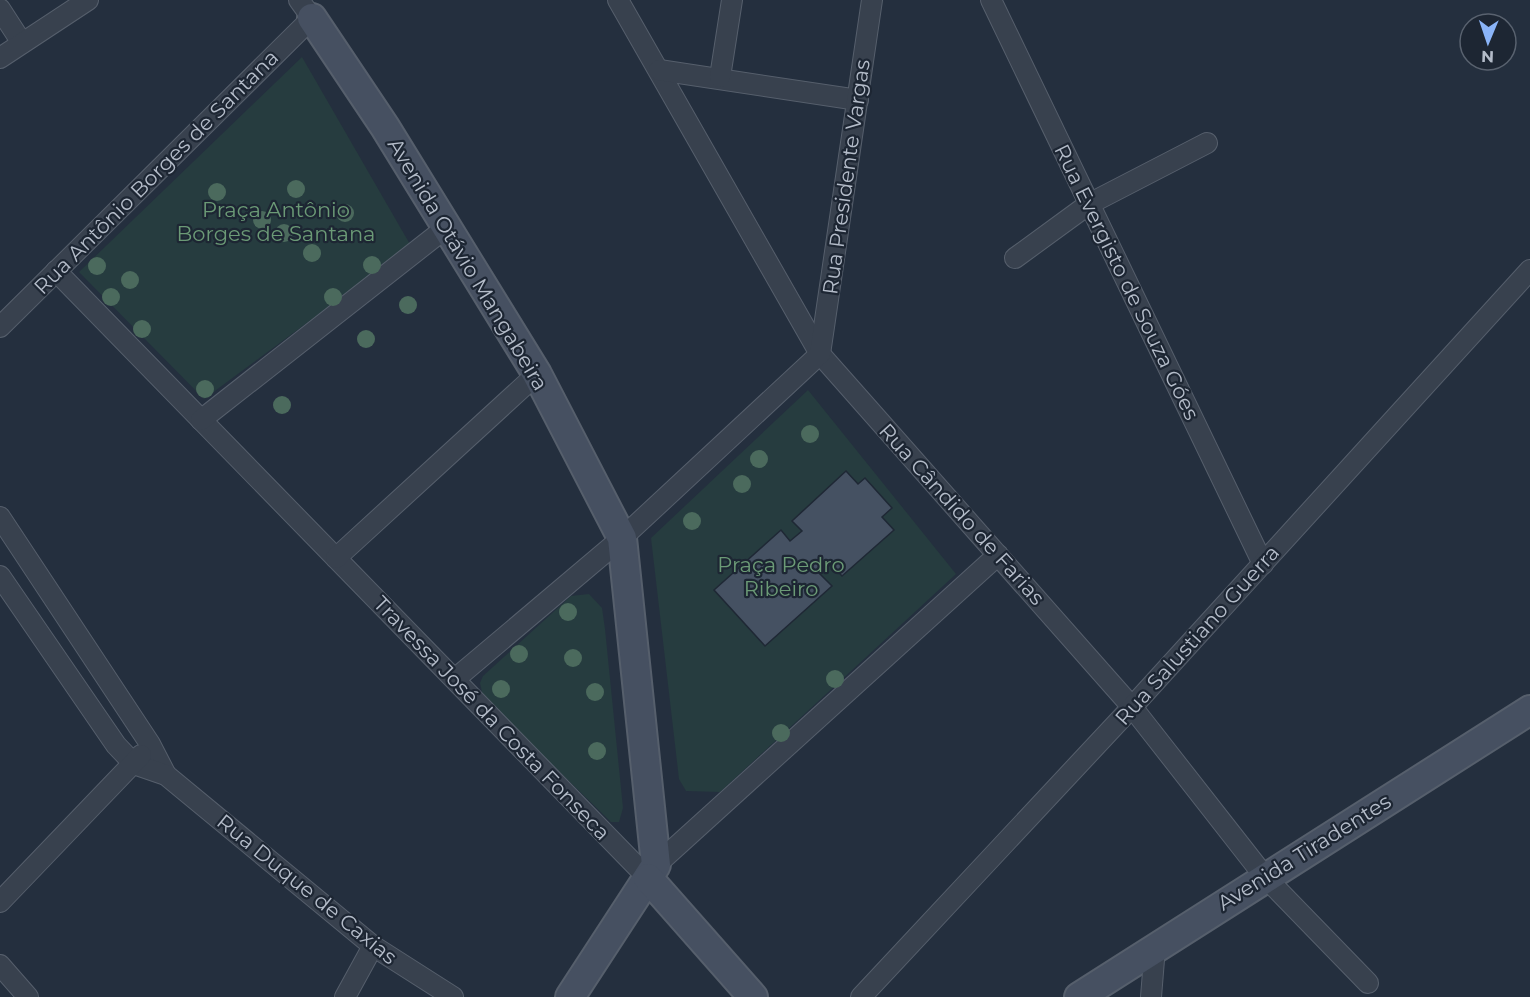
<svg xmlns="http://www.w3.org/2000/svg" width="1530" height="997" font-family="Montserrat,sans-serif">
<rect width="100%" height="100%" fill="#242f3e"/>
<g fill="#263c3f">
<polygon points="302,57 411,246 204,399 79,272"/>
<polygon points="808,390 956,574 720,792 686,791 679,779 651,538"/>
<polygon points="589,594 602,608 605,629 623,808 619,822 611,822 483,697 480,683 483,676 571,596"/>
</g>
<polygon fill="#455162" stroke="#1f2835" stroke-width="1.5" points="846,471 858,484 865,478 892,508 882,517 894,530 842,576 831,564 820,574 832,586 765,646 714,590 781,530 790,541 802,531 792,521"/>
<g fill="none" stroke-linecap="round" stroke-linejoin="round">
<g stroke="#565f6c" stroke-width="22">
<g id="street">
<polyline points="618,0 820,354 1132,707 1265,877 1368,983"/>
<polyline points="991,0 1263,564"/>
<polyline points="0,9 22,43"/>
<polyline points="0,58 88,0"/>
<polyline points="659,70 858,100"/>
<polyline points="720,77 732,0"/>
<polyline points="1015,258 1089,204 1207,143"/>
<polyline points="56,271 648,878"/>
<polyline points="0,327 312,18 299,0"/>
<polyline points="201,420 447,227"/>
<polyline points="0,517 150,744 166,775"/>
<polyline points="336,558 537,374"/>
<polyline points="0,576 116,745 134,764 166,775 373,946 453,997"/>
<polyline points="455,679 622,538 820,354 872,0"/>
<polyline points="656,865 998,555"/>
<polyline points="0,902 141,755"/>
<polyline points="0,965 28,997"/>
<polyline points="345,997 373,946"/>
<polyline points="861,997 1132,707 1530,270"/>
<polyline points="1151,997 1155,947"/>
</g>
</g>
<g stroke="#565f6c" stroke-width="32">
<g id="secondary">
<polyline points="312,18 385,127 537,374 622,538 656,865 570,997"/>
<polyline points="648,878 753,997"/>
<polyline points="1079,997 1530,710"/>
</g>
</g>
<use href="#street" stroke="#38414e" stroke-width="20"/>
<use href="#secondary" stroke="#465061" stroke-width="28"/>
</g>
<g fill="#4b6a5d">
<circle cx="296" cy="189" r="9"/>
<circle cx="217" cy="192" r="9"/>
<circle cx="345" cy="213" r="9"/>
<circle cx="262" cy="220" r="9"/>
<circle cx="284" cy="233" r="9"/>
<circle cx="312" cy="253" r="9"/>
<circle cx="372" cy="265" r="9"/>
<circle cx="97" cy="266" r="9"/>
<circle cx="130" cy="280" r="9"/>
<circle cx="111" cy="297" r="9"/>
<circle cx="333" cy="297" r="9"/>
<circle cx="408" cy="305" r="9"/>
<circle cx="142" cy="329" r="9"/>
<circle cx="366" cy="339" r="9"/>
<circle cx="205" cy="389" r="9"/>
<circle cx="282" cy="405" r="9"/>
<circle cx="810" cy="434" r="9"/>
<circle cx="759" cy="459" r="9"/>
<circle cx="742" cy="484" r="9"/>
<circle cx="692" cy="521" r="9"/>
<circle cx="568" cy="612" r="9"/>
<circle cx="519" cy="654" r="9"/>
<circle cx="573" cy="658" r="9"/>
<circle cx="835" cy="679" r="9"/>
<circle cx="501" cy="689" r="9"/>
<circle cx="595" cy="692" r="9"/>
<circle cx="781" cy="733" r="9"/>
<circle cx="597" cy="751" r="9"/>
</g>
<g text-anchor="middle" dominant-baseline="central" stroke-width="4.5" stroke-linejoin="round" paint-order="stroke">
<g font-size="21" fill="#b4bcc9" stroke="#1d2633">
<text transform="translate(156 172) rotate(-45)">Rua Antônio Borges de Santana</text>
<text transform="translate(846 177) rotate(-82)">Rua Presidente Vargas</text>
<text transform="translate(468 264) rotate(59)">Avenida Otávio Mangabeira</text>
<text transform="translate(1127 282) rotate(64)">Rua Evergisto de Souza Góes</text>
<text transform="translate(962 514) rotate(48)">Rua Cândido de Farias</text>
<text transform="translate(1197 635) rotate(-48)">Rua Salustiano Guerra</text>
<text transform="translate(492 718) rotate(46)">Travessa José da Costa Fonseca</text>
<text transform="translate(1304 852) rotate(-32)">Avenida Tiradentes</text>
<text transform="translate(307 889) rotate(39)">Rua Duque de Caxias</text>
</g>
<g font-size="21" fill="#6b9a76" stroke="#1d2633">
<text x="276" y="209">Praça Antônio<tspan x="276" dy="24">Borges de Santana</tspan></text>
<text x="781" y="564">Praça Pedro<tspan x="781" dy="24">Ribeiro</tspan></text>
</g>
</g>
<g transform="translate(1488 42) rotate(182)"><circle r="28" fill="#1d2633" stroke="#59626f" stroke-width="1.5"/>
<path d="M0-4.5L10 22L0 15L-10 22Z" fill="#8ab4f8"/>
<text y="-9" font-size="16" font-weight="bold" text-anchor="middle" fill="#b4bcc9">N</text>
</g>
</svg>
